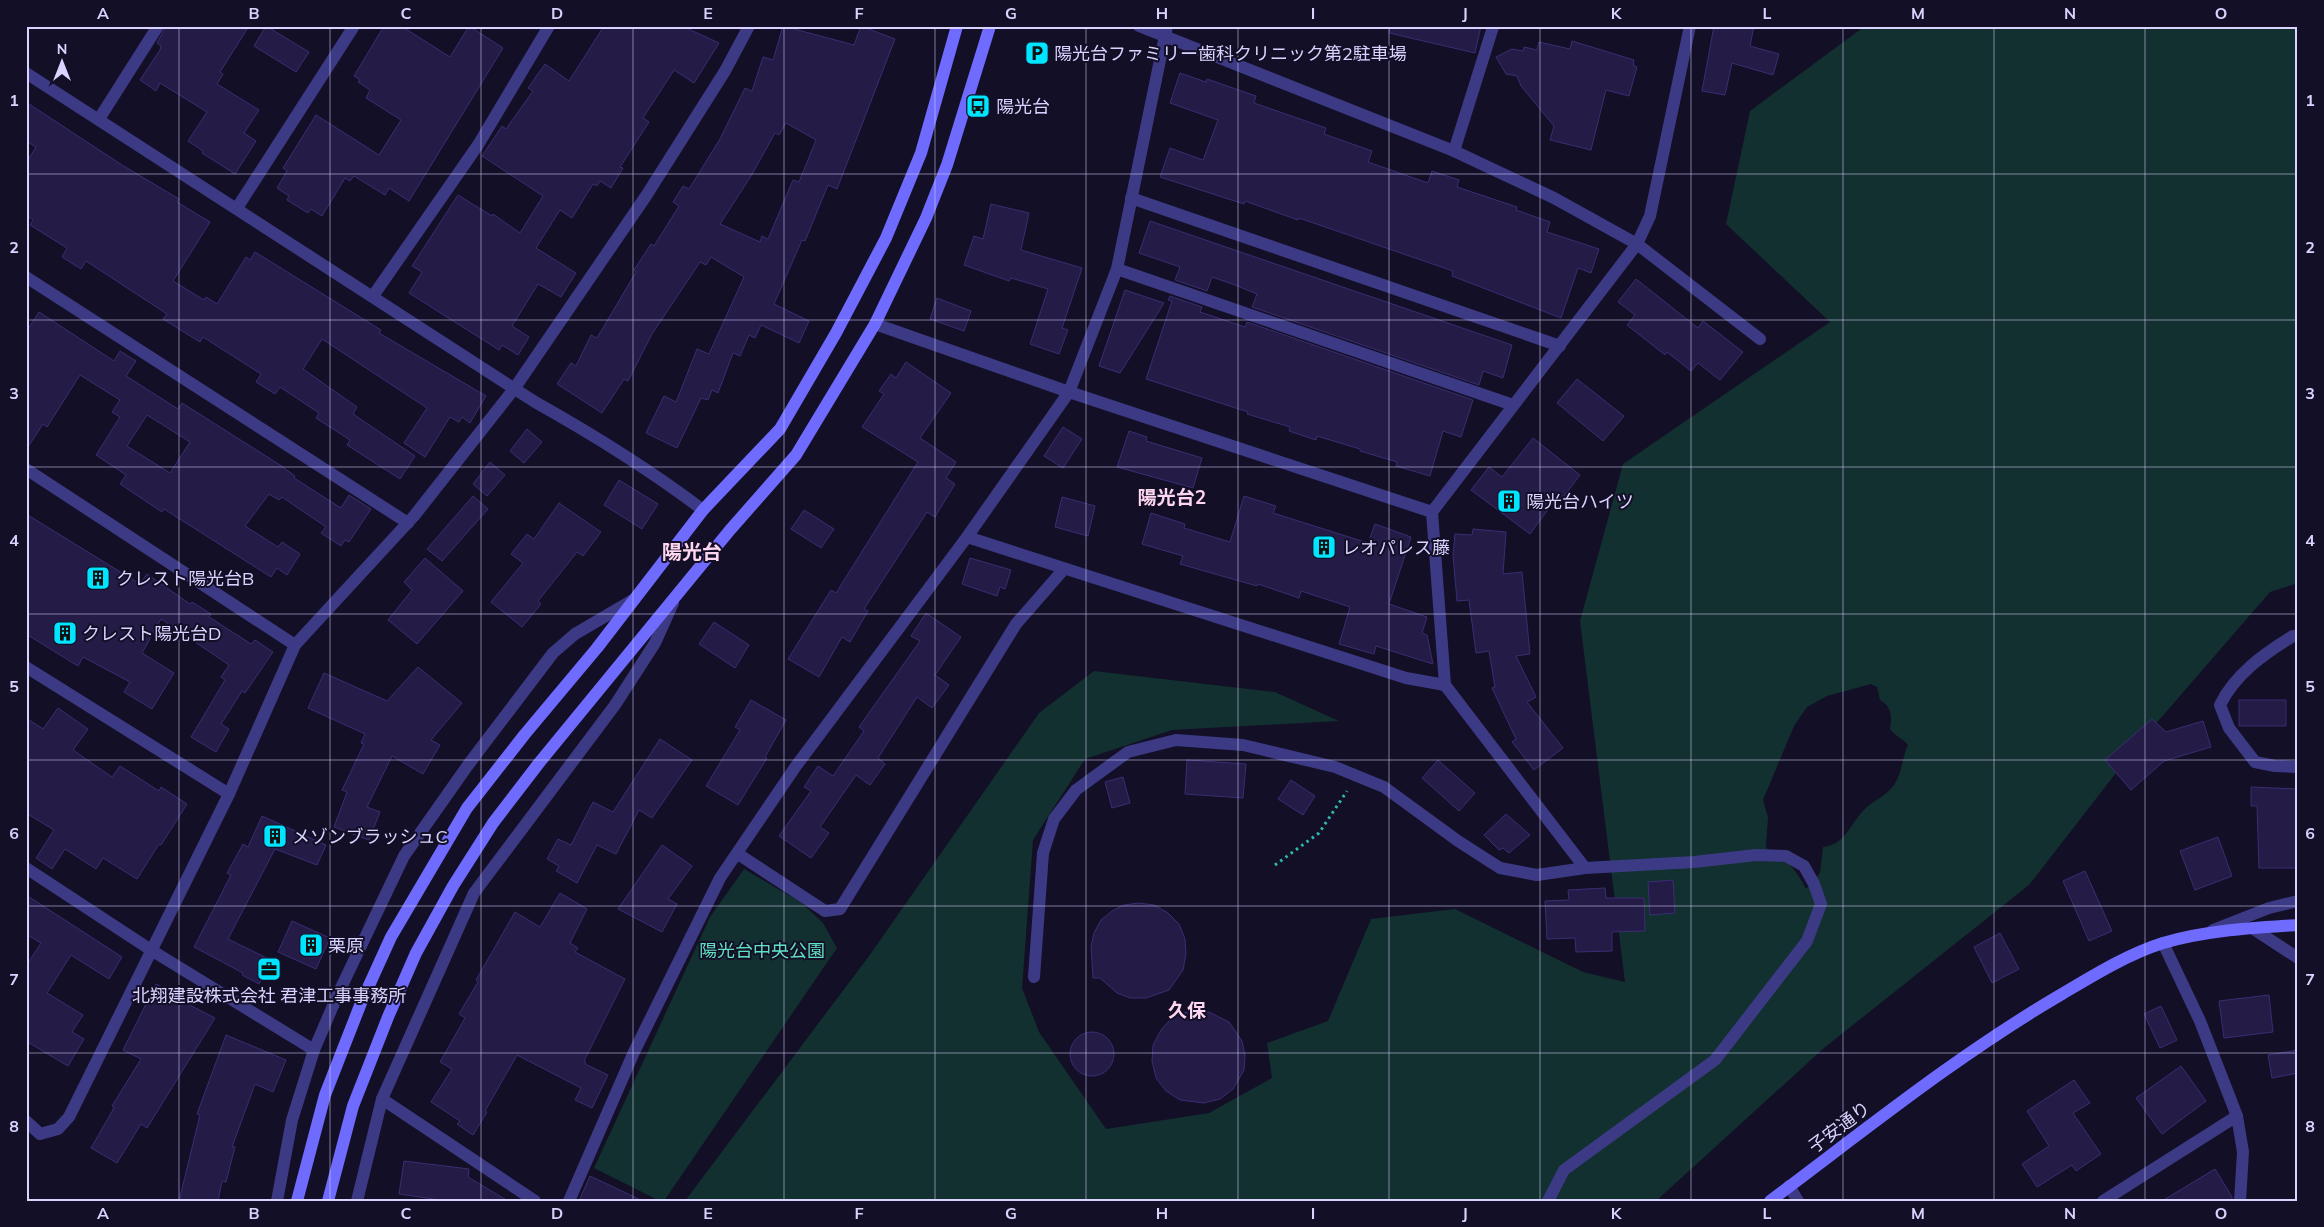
<svg xmlns="http://www.w3.org/2000/svg" width="2324" height="1227" font-family="Mulish,'Noto Sans JP',sans-serif">
<rect width="100%" height="100%" fill="#130f26"/>
<g fill="#12302f" fill-rule="evenodd">
<path d="M1865 26H2298V583L2270 592 2140 742 2029 885 1824 1048 1656 1201H685L869 956 1039 713 1094 671 1275 692 1339 721 1172 730 1085 759 1033 840 1022 988 1039 1032 1106 1129 1209 1113 1272 1078 1267 1043 1328 1021 1371 919 1455 909 1583 972 1625 982 1580 621 1623 464 1830 322 1726 224 1750 111ZM1871 684 1877 687 1880 700C1892 707 1892 716 1890 729 1895 736 1902 738 1908 745 1902 758 1902 773 1894 785 1886 796 1876 799 1867 807 1851 821 1846 845 1823 847L1820 873 1806 889C1800 878 1795 869 1785 860 1779 855 1770 854 1766 847L1768 817 1763 800 1794 726 1807 707 1827 696Z"/>
<polygon points="744,869 802,903 823,923 837,948 664,1201 660,1201 594,1168 710,917"/>
</g>
<g fill="#241b47" stroke="#3b2d73" fill-rule="evenodd">
<polygon points="166,26 249,26 220,72 223,74 217,84 259,110 244,133 256,141 235,174 202,153 203,151 188,141 207,112 160,83 156,91 140,80 160,50 161,46 157,43"/>
<polygon points="266,26 309,52 296,72 254,46"/>
<polygon points="384,26 401,26 450,57 469,26 503,48 409,201 389,188 385,195 354,176 350,181 345,178 322,216 311,209 308,213 287,200 289,196 277,188 287,171 283,168 316,115 379,155 401,120 366,98 370,90 358,82 360,80 354,76"/>
<polygon points="604,26 682,26 719,43 694,83 674,70 643,118 649,122 620,167 623,168 611,188 600,181 597,186 593,184 572,218 560,210 536,248 576,273 561,297 538,284 512,326 529,337 518,355 502,345 499,350 409,293 422,272 412,266 458,195 492,216 493,214 520,233 543,196 482,156 502,126 506,129 533,91 528,88 545,64 569,81"/>
<path d="M783 26 854 45 861 26 895 39 837 189 828 185 805 241 802 240 774 304 809 321 799 343 761 325 755 338 749 335 740 356 733 353 718 393 712 390 708 400 701 398 677 448 646 433 664 396 676 402 697 349 709 354 744 277 711 257 706 265 700 262 652 334 628 381 624 379 602 413 557 384 571 363 576 366 591 335 597 338 636 272 634 270 651 244 654 246 679 206 673 202 683 186 689 189 720 139 745 88 752 91 763 57 773 60ZM786 123 816 140 799 182 793 180 768 239 762 236 760 242 720 224 751 176 775 133 779 135Z"/>
<polygon points="1390,26 1481,26 1475,53 1389,33"/>
<polygon points="1714,26 1754,26 1750,46 1779,54 1773,75 1732,63 1725,95 1702,91"/>
<polygon points="1572,41 1634,60 1633,65 1637,67 1629,96 1606,90 1591,150 1550,140 1554,126 1521,86 1517,76 1506,74 1496,57 1512,49 1523,51 1524,47 1537,50 1539,42 1570,49"/>
<polygon points="1180,73 1206,82 1207,79 1256,96 1254,103 1326,128 1324,134 1372,151 1368,162 1428,183 1432,171 1459,180 1457,187 1517,207 1516,210 1550,222 1547,232 1599,249 1591,273 1578,268 1561,318 1452,276 1453,271 1299,218 1298,220 1245,201 1244,204 1160,177 1170,148 1203,160 1218,120 1170,103"/>
<polygon points="26,102 122,165 179,199 177,202 210,222 173,281 204,300 206,297 217,304 246,257 250,260 255,252 381,330 379,333 486,396 470,423 462,417 459,422 450,417 425,457 404,443 427,408 322,339 303,369 357,407 353,414 415,456 400,479 347,445 350,440 316,418 319,413 280,387 275,394 256,382 261,374 203,337 200,342 163,319 167,314 86,261 81,269 62,257 67,248 30,225 33,220 26,215 26,163 36,147 26,141"/>
<polygon points="991,204 1029,213 1021,250 1082,268 1062,328 1068,330 1059,354 1030,344 1048,289 1011,278 1009,281 964,265 974,236 983,239"/>
<polygon points="1150,221 1512,345 1503,378 1483,371 1479,385 1252,307 1257,294 1235,285 1212,277 1207,291 1175,280 1180,267 1139,253"/>
<polygon points="1636,279 1698,328 1703,321 1743,352 1720,380 1698,363 1691,371 1667,352 1665,355 1627,325 1635,315 1618,302"/>
<polygon points="1125,290 1164,303 1120,373 1099,366"/>
<polygon points="1170,296 1202,307 1200,312 1245,327 1247,322 1473,400 1461,437 1443,431 1430,476 1396,466 1397,462 1360,451 1360,449 1317,436 1316,440 1289,431 1290,427 1247,414 1248,412 1146,379 1172,301 1168,300"/>
<polygon points="937,298 971,311 964,331 930,319"/>
<path d="M39 312 114 361 120 351 136 361 126 376 178 409 182 403 280 465 295 476 294 478 341 508 349 495 371 509 349 542 345 540 341 546 321 533 326 527 282 497 279 500 269 494 245 526 278 547 282 542 300 554 287 575 277 568 271 577 164 509 162 512 120 484 126 475 96 455 120 417 112 412 120 400 80 375 47 427 43 424 26 450V332ZM147 415 190 442 170 473 127 446Z"/>
<polygon points="906,362 951,393 920,438 956,462 946,478 955,484 935,517 927,512 864,609 868,611 850,642 842,637 819,677 788,659 831,590 836,593 918,462 862,427 884,394 879,391 891,374 896,378"/>
<polygon points="1577,379 1624,416 1603,441 1557,403"/>
<polygon points="1063,427 1082,439 1063,468 1044,456"/>
<polygon points="527,429 542,442 524,463 510,451"/>
<polygon points="1129,431 1147,437 1146,441 1202,458 1193,488 1117,467"/>
<polygon points="1533,438 1580,475 1562,499 1558,496 1530,534 1471,490 1489,467 1502,477"/>
<polygon points="490,462 505,475 487,496 473,484"/>
<polygon points="619,480 658,504 642,529 604,505"/>
<polygon points="473,496 488,509 442,561 427,549"/>
<polygon points="1244,496 1276,506 1273,513 1368,543 1375,524 1411,537 1389,604 1427,617 1422,633 1427,635 1433,664 1376,646 1374,654 1339,644 1350,607 1301,591 1299,598 1258,584 1257,586 1180,564 1183,556 1142,544 1151,513 1185,524 1184,528 1230,542"/>
<polygon points="1062,497 1095,506 1088,536 1055,527"/>
<polygon points="559,503 601,532 583,556 577,552 538,601 541,604 522,627 491,602 523,563 511,554 527,534 534,539"/>
<polygon points="804,510 834,529 821,548 791,529"/>
<polygon points="26,514 140,584 147,574 190,604 192,602 211,614 209,617 251,644 255,640 273,652 245,693 242,691 221,724 229,729 216,752 191,737 225,680 221,677 229,665 161,619 142,653 174,673 152,709 124,692 130,682 83,657 78,666 26,634"/>
<polygon points="1473,529 1506,532 1503,574 1522,572 1530,654 1516,656 1536,697 1527,702 1563,748 1534,770 1512,742 1516,739 1492,688 1495,687 1489,651 1476,653 1469,600 1457,601 1453,555 1455,534 1472,535"/>
<polygon points="425,558 463,591 417,644 388,620 412,590 404,582"/>
<polygon points="970,558 1011,570 1005,589 1000,587 997,596 962,584"/>
<polygon points="926,613 961,637 935,675 949,685 932,708 917,697 878,758 885,764 870,785 856,775 820,827 829,833 811,858 779,836 811,791 804,787 818,766 833,776 864,731 859,727 920,641 911,636"/>
<polygon points="714,622 749,645 735,668 699,644"/>
<polygon points="418,667 462,703 431,740 440,745 423,774 392,756 367,807 380,812 369,840 334,827 347,792 342,790 364,744 361,743 365,734 308,708 324,673 387,701"/>
<polygon points="751,700 786,720 765,757 767,758 738,805 706,786 740,730 735,727"/>
<rect x="2239" y="700" width="47" height="26"/>
<polygon points="58,708 88,729 73,750 112,777 120,766 159,791 161,787 187,804 161,845 159,844 137,879 103,858 96,869 65,849 52,869 36,858 54,830 26,813 26,718 43,729"/>
<polygon points="2152,719 2166,732 2203,721 2211,747 2164,761 2131,790 2105,760"/>
<polygon points="660,739 692,760 652,818 639,810 616,854 597,845 577,883 556,871 559,866 547,859 558,839 571,845 593,802 613,812"/>
<polygon points="1187,760 1246,764 1243,798 1185,794"/>
<polygon points="1438,760 1475,793 1459,811 1422,778"/>
<polygon points="1123,777 1130,803 1112,808 1105,782"/>
<polygon points="1291,780 1315,796 1303,815 1278,799"/>
<polygon points="2251,787 2298,789 2298,868 2259,868 2257,806 2251,806"/>
<polygon points="1506,814 1530,835 1509,853 1503,848 1499,850 1484,835"/>
<polygon points="262,816 326,845 317,865 275,849 228,939 271,960 259,984 242,975 243,973 194,947 231,875 227,873 243,844 248,847"/>
<polygon points="2218,837 2232,876 2195,890 2180,851"/>
<polygon points="662,845 692,866 668,899 677,904 662,932 618,909"/>
<polygon points="2085,871 2112,931 2089,941 2063,881"/>
<polygon points="1673,880 1675,913 1650,915 1648,882"/>
<polygon points="1605,888 1606,898 1644,898 1645,931 1612,932 1612,951 1576,952 1575,938 1547,939 1545,901 1569,900 1568,890"/>
<polygon points="560,893 587,909 570,943 578,948 575,952 625,979 584,1061 586,1062 585,1064 608,1075 592,1108 575,1100 581,1088 517,1055 485,1111 487,1112 473,1135 457,1124 460,1121 431,1102 452,1069 440,1062 465,1018 459,1014 478,982 476,980 515,912 540,927"/>
<polygon points="26,895 122,957 109,979 71,955 47,993 83,1015 72,1032 84,1039 68,1066 26,1041 26,966 41,943 26,934"/>
<polygon points="1139,903 1154,905 1168,913 1179,924 1185,939 1186,954 1183,970 1169,990 1146,998 1130,998 1117,993 1100,978 1093,978 1091,946 1094,933 1101,920 1112,911 1124,905"/>
<polygon points="292,921 330,938 316,969 278,952"/>
<polygon points="2000,933 2019,969 1992,983 1974,947"/>
<polygon points="156,984 182,997 180,1000 215,1018 147,1128 141,1124 117,1163 91,1148 114,1108 112,1106 141,1059 123,1050"/>
<polygon points="2269,995 2273,1032 2224,1038 2219,1001"/>
<polygon points="2161,1006 2177,1040 2160,1048 2144,1014"/>
<polygon points="1195,1011 1209,1012 1229,1022 1242,1041 1245,1055 1244,1070 1233,1089 1220,1099 1204,1103 1180,1100 1166,1091 1156,1078 1152,1061 1153,1045 1161,1030 1175,1014"/>
<circle cx="1092" cy="1054" r="22"/>
<polygon points="226,1035 286,1060 273,1092 255,1084 232,1147 235,1147 226,1182 222,1181 218,1201 179,1201 200,1115 197,1114"/>
<polygon points="2298,1050 2298,1073 2272,1078 2268,1055"/>
<polygon points="2181,1066 2206,1101 2162,1134 2136,1098"/>
<polygon points="2074,1080 2090,1103 2073,1113 2101,1154 2076,1171 2072,1165 2037,1187 2022,1164 2049,1146 2027,1111"/>
<polygon points="404,1161 469,1169 468,1177 508,1201 447,1201 399,1194"/>
<polygon points="2215,1169 2232,1197 2232,1201 2162,1201"/>
<polygon points="590,1176 643,1201 579,1201"/>
</g>
<g fill="none" stroke-linecap="round" stroke-linejoin="round">
<polyline stroke="#2fb8b0" stroke-width="3" stroke-dasharray="2.5 4" stroke-linecap="butt" points="1275,865 1319,833 1347,791"/>
<g stroke="#3d3a85" stroke-width="12">
<polyline points="1139,26 1454,151 1554,198 1637,244 1760,339"/>
<path d="M26 73 535 402C594 435 650 470 703 510"/>
<polyline points="99,119 158,26"/>
<polyline points="1454,151 1493,27"/>
<polyline points="1131,198 1560,346"/>
<polyline points="237,208 354,26"/>
<polyline points="1117,269 1513,405"/>
<polyline points="26,277 408,523"/>
<polyline points="373,296 478,145 549,26"/>
<polyline points="875,324 1069,392 1432,512"/>
<polyline points="26,469 295,645"/>
<polyline points="967,537 1406,678 1445,685"/>
<path d="M2298 636H2293C2265 653 2235 674 2220 705L2229 728 2255 762 2275 766 2298 767"/>
<polyline points="26,667 229,794"/>
<polyline points="738,854 825,911 840,909 1016,624 1064,569"/>
<polyline points="26,868 151,950 314,1050"/>
<polyline points="1585,868 1445,685 1432,512 1637,244 1650,216 1690,26"/>
<polyline points="2252,928 2298,958"/>
<polyline points="2213,930 2269,908 2298,901"/>
<polyline points="2163,943 2200,1021 2237,1116 2243,1152 2240,1201"/>
<polyline points="1034,977 1043,853 1054,819 1076,790 1128,752 1176,740 1243,745 1335,767 1384,787 1458,841 1500,868 1537,875 1585,868 1694,862 1756,855 1786,856 1804,866 1814,884 1821,904 1807,941 1715,1060 1564,1170 1548,1201"/>
<polyline points="382,1099 535,1201"/>
<polyline points="26,1121 40,1134 58,1129 69,1117 229,794 295,645 414,516 514,389 646,196 725,71 749,26"/>
<polyline points="1789,1186 1798,1201"/>
<polyline points="277,1201 292,1120 314,1050 338,994 404,856 468,765 553,653 575,634 633,600"/>
<polyline points="357,1201 382,1099 474,893 615,705 655,643 673,603"/>
<polyline points="569,1201 634,1052 720,878 796,766 967,537 1069,392 1117,269 1167,26"/>
<polyline points="2103,1201 2237,1116"/>
</g>
<g stroke="#6f6bff" stroke-width="12">
<polyline points="297,1201 325,1095 361,1003 391,937 467,808 525,734 597,648 703,510 780,429 836,333 886,238 921,153 957,26"/>
<polyline points="328,1201 353,1106 388,1017 416,953 453,886 493,823 539,763 730,530 796,455 875,324 926,218 947,165 990,26"/>
<path d="M1770 1201C1865 1130 1959 1054 2062 994 2094 975 2128 954 2163 943 2206 930 2253 928 2298 925"/>
</g>
</g>
<path fill="none" stroke="#d9d4ff" stroke-width="1" stroke-opacity="0.55" d="M179 26V1201M330 26V1201M481 26V1201M633 26V1201M784 26V1201M935 26V1201M1086 26V1201M1238 26V1201M1389 26V1201M1540 26V1201M1691 26V1201M1843 26V1201M1994 26V1201M2145 26V1201M26 174H2298M26 320H2298M26 467H2298M26 614H2298M26 760H2298M26 906H2298M26 1053H2298"/>
<defs>
<g id="parking-square" transform="scale(1.25)"><rect x="-9" y="-9" width="18" height="18" rx="4" fill="#00e5ff" stroke="#130f26"/><path d="M-3.5-5.5H1a3.5 3.5 0 0 1 0 7H-1V5.5H-3.5ZM-1-3.4V-.6H.8a1.4 1.4 0 0 0 0-2.8Z" fill="#111"/></g>
<g id="bus-square" transform="scale(1.25)"><rect x="-9" y="-9" width="18" height="18" rx="4" fill="#00e5ff" stroke="#130f26"/><path d="M-5-6H5V4H4V6H2V4H-2V6H-4V4H-5ZM-3.5-4V0h7V-4ZM-3.5 1.2v1.5H-2V1.2ZM2 1.2v1.5H3.5V1.2Z" fill="#111"/></g>
<g id="building-square" transform="scale(1.25)"><rect x="-9" y="-9" width="18" height="18" rx="4" fill="#00e5ff" stroke="#130f26"/><path d="M-4-6H4V6H1V3H-1V6H-4ZM-2.5-4.3h1.7v1.8h-1.7ZM.8-4.3h1.7v1.8H.8ZM-2.5-1h1.7V.8h-1.7ZM.8-1h1.7V.8H.8Z" fill="#111"/></g>
<g id="office-square" transform="scale(1.25)"><rect x="-9" y="-9" width="18" height="18" rx="4" fill="#00e5ff" stroke="#130f26"/><path d="M-6-3h4V-5.5h4V-3h4V5H-6ZM-1-4.5V-3h2v-1.5ZM-6 0V1H6V0Z" fill="#111"/></g>
</defs>
<g fill-rule="evenodd">
<use href="#parking-square" x="1037" y="53"/>
<use href="#bus-square" x="978" y="106"/>
<use href="#building-square" x="1509" y="501"/>
<use href="#building-square" x="1324" y="547"/>
<use href="#building-square" x="98" y="578"/>
<use href="#building-square" x="65" y="633"/>
<use href="#building-square" x="275" y="836"/>
<use href="#building-square" x="311" y="945"/>
<use href="#office-square" x="269" y="969"/>
</g>
<g text-anchor="middle" dominant-baseline="central" stroke-width="4" stroke-linejoin="round" paint-order="stroke">
<g font-size="18" fill="#d9d4ff" stroke="#130f26" text-anchor="start">
<text x="1054" y="53">陽光台ファミリー歯科クリニック第2駐車場</text>
<text x="996" y="106">陽光台</text>
<text x="1526" y="501">陽光台ハイツ</text>
<text x="1342" y="547">レオパレス藤</text>
<text x="116" y="578">クレスト陽光台B</text>
<text x="82" y="633">クレスト陽光台D</text>
<text x="292" y="836">メゾンブラッシュC</text>
<text x="328" y="945">栗原</text>
<text x="269" y="995" text-anchor="middle">北翔建設株式会社 君津工事事務所</text>
</g>
<g font-size="18" fill="#5fe0c0" stroke="#130f26">
<text x="762" y="950">陽光台中央公園</text>
</g>
<g font-size="18" fill="#d9d4ff" stroke="#130f26">
<text transform="translate(1839 1127) rotate(-37)">子安通り</text>
</g>
<g font-size="19" font-weight="bold" fill="#ffd6f0" stroke="#130f26">
<text x="1172" y="497">陽光台2</text>
<text x="1187" y="1010">久保</text>
</g>
<g font-size="20" font-weight="bold" fill="#ffd6f0" stroke="#130f26">
<text x="692" y="551">陽光台</text>
</g>
</g>
<rect width="2324" height="1227" fill="none" stroke="#130f26" stroke-width="55"/>
<g transform="translate(62 62)" stroke="#130f26" stroke-width="4" paint-order="stroke">
<path d="M0-4L9 19L0 12L-9 19Z" fill="#d9d4ff"/>
<text y="-8" font-size="14" font-weight="bold" text-anchor="middle" fill="#d9d4ff">N</text>
</g>
<rect x="28" y="28" width="2268" height="1172" fill="none" stroke="#d9d4ff" stroke-width="2"/>
<g font-size="16" text-anchor="middle" font-weight="bold" fill="#d9d4ff">
<text x="103" y="19">A</text>
<text x="254" y="19">B</text>
<text x="406" y="19">C</text>
<text x="557" y="19">D</text>
<text x="708" y="19">E</text>
<text x="859" y="19">F</text>
<text x="1011" y="19">G</text>
<text x="1162" y="19">H</text>
<text x="1313" y="19">I</text>
<text x="1465" y="19">J</text>
<text x="1616" y="19">K</text>
<text x="1767" y="19">L</text>
<text x="1918" y="19">M</text>
<text x="2070" y="19">N</text>
<text x="2221" y="19">O</text>
<text x="14" y="106">1</text>
<text x="2310" y="106">1</text>
<text x="14" y="253">2</text>
<text x="2310" y="253">2</text>
<text x="14" y="399">3</text>
<text x="2310" y="399">3</text>
<text x="14" y="546">4</text>
<text x="2310" y="546">4</text>
<text x="14" y="692">5</text>
<text x="2310" y="692">5</text>
<text x="14" y="839">6</text>
<text x="2310" y="839">6</text>
<text x="14" y="985">7</text>
<text x="2310" y="985">7</text>
<text x="14" y="1132">8</text>
<text x="2310" y="1132">8</text>
<text x="103" y="1219">A</text>
<text x="254" y="1219">B</text>
<text x="406" y="1219">C</text>
<text x="557" y="1219">D</text>
<text x="708" y="1219">E</text>
<text x="859" y="1219">F</text>
<text x="1011" y="1219">G</text>
<text x="1162" y="1219">H</text>
<text x="1313" y="1219">I</text>
<text x="1465" y="1219">J</text>
<text x="1616" y="1219">K</text>
<text x="1767" y="1219">L</text>
<text x="1918" y="1219">M</text>
<text x="2070" y="1219">N</text>
<text x="2221" y="1219">O</text>
</g>
</svg>
